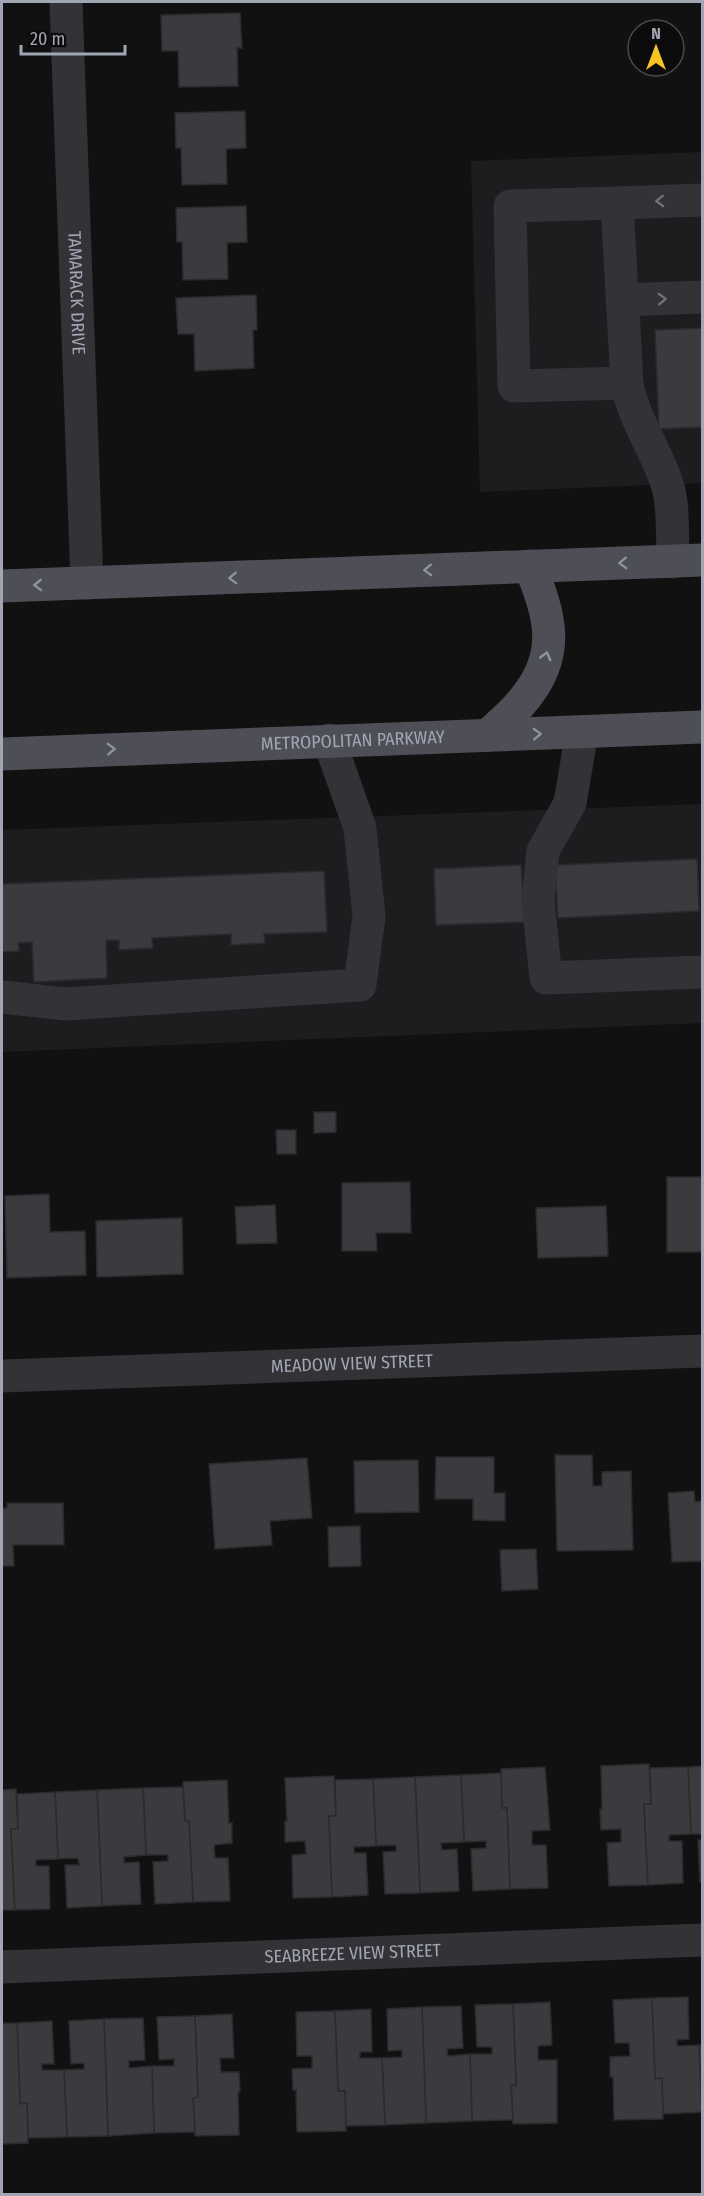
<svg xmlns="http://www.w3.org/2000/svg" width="704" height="2196" font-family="'Fira Sans Condensed',sans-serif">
<rect width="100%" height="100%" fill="#111112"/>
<g fill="#1d1d1f">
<polygon points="702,152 702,483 480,492 471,161"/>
<polygon points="702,804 702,1023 2,1052 2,830"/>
</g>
<g fill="#3b3b3f" stroke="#2b2b2e" stroke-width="1.5">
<polygon points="240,13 242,48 237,48 238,86 179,87 178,51 162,51 161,15"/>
<polygon points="245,111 246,148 226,149 227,184 182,185 181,148 176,148 175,113"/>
<polygon points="246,206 247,242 227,243 228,279 183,280 182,242 177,242 176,208"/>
<polygon points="256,295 257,330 253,330 254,368 195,371 194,334 178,334 176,298"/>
<polygon points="702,328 702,427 659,429 655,330"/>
<polygon points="697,859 699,911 558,918 555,865"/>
<polygon points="521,865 524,922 436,925 434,869"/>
<polygon points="324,871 327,932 264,934 265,943 231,945 231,934 152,938 153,948 119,950 119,940 106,940 107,978 34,982 32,942 18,943 19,951 2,952 2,884"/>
<polygon points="314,1112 336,1112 336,1132 314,1133"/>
<polygon points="276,1130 296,1130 296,1154 277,1154"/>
<rect x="667" y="1177" width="35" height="75"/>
<polygon points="410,1182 411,1233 376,1233 377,1251 342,1251 342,1183"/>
<polygon points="49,1194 50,1232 85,1231 86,1275 7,1278 5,1196"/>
<polygon points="275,1205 277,1243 237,1244 235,1207"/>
<polygon points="606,1206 608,1256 538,1258 536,1208"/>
<polygon points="182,1218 183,1274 97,1277 96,1221"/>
<polygon points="555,1455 592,1455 593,1486 602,1486 602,1472 631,1471 633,1550 557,1551"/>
<polygon points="436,1457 494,1457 494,1493 505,1493 505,1521 473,1520 473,1499 435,1499"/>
<polygon points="307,1458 312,1518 270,1521 272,1545 215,1549 209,1464"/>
<polygon points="418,1460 419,1512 355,1513 354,1461"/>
<polygon points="694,1491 695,1502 702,1501 702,1561 672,1562 668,1493"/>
<polygon points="7,1503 63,1503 64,1545 13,1545 14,1566 2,1566 2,1508 7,1508"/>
<polygon points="360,1526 361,1566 329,1567 328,1527"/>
<polygon points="536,1549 538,1589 502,1591 500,1550"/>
<polygon points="649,1764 651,1804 644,1804 648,1885 609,1886 607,1843 621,1842 621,1829 601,1830 600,1809 602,1809 601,1766"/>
<polygon points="702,1766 702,1834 691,1834 688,1767"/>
<polygon points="545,1767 550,1830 532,1831 532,1845 546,1845 548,1888 510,1889 507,1808 502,1808 501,1769"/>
<polygon points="688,1767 691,1834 669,1835 669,1841 682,1841 683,1883 648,1885 644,1804 651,1804 650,1768"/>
<polygon points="501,1773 502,1808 507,1808 510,1889 473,1891 471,1849 486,1848 486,1841 464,1842 461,1775"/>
<polygon points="461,1775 464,1842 441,1843 442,1850 457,1849 459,1891 420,1893 415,1777"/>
<polygon points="334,1776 336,1816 329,1816 332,1897 293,1898 292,1855 306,1854 305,1841 285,1842 285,1821 287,1821 285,1778"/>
<polygon points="415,1777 420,1893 385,1894 383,1852 396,1851 396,1845 376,1846 373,1779"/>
<polygon points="373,1779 376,1846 354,1847 354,1853 366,1853 368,1895 332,1897 329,1816 336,1816 335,1780"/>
<polygon points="227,1780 229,1823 232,1823 232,1843 214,1845 215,1858 228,1858 230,1901 193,1902 189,1821 185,1821 183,1782"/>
<polygon points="183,1787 185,1821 189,1821 193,1902 155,1904 153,1862 168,1861 168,1855 146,1855 143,1788"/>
<polygon points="143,1788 146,1855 124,1857 124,1863 139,1862 141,1904 102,1906 97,1790"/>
<polygon points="16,1789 18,1829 11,1829 15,1910 2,1910 2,1790"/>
<polygon points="97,1790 102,1906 67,1908 65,1865 79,1865 78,1858 58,1859 55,1792"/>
<polygon points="55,1792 58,1859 36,1860 36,1866 49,1866 50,1909 15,1910 11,1829 18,1829 17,1794"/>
<polygon points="698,1840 702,1840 702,1882 700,1882"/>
<polygon points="688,1997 689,2039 677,2040 677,2046 699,2045 702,2112 663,2114 662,2078 655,2079 652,1998"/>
<polygon points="652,1998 655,2079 662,2078 663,2119 614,2120 613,2077 610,2077 610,2057 630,2056 629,2043 615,2043 613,2000"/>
<polygon points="550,2002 552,2045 538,2046 538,2060 557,2060 557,2123 513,2124 511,2085 516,2085 513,2004"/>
<polygon points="513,2004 516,2085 511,2085 513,2120 472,2121 470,2054 492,2054 492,2047 477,2047 475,2005"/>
<polygon points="461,2006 463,2048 447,2049 448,2056 470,2054 472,2121 426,2123 422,2007"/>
<polygon points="422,2007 426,2123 385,2125 382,2058 402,2057 402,2050 388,2051 387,2009"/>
<polygon points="371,2009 372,2052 360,2052 360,2058 382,2058 385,2125 346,2126 345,2091 338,2091 335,2011"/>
<polygon points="335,2011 338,2091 345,2091 346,2131 297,2132 296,2090 293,2090 292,2069 312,2068 312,2056 297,2056 296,2012"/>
<polygon points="232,2014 234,2058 220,2058 221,2072 239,2072 240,2092 238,2092 239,2135 195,2136 193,2098 198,2097 195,2016"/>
<polygon points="195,2016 198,2097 193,2098 195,2132 154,2133 152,2066 174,2066 174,2059 159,2060 157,2017"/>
<polygon points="143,2018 145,2060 129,2061 129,2068 152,2066 154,2133 108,2136 104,2019"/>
<polygon points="104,2019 108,2136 67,2137 64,2070 84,2069 84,2063 71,2064 69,2021"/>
<polygon points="52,2021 54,2064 42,2064 42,2070 64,2070 67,2137 28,2138 27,2103 20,2104 17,2023"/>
<polygon points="2,2023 17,2023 20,2104 27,2103 28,2143 2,2144"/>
<polygon points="699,2045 702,2045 702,2112"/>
</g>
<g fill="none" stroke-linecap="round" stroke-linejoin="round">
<g stroke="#323237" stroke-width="33">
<path id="s1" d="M66 2 87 583"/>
<polyline points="617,203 702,200"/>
<polyline points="622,300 702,297"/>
<path d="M627 383 514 386 510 206 617 203 627 383C634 422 657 450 668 487 674 506 672 540 673 562"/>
<polyline points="582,732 570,803 543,851 538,900 546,978 702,972"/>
<polyline points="2,997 65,1004 360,985 369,916 360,828 329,740"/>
<path id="s2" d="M2 1376 702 1351"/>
<path id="s3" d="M2 1967 702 1940"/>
</g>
<g stroke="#4e4f56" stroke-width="33">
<polyline points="2,586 702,560"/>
<path d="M488 735C499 725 511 715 521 703 562 656 551 618 530 566"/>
<path id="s4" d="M2 754 702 727"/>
</g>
</g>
<defs><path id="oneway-chevron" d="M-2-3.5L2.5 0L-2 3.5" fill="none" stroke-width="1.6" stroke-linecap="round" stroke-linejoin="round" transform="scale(1.5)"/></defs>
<g stroke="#70717b">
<use href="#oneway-chevron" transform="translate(660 201) rotate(178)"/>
<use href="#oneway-chevron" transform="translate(662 299) rotate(-2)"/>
</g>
<g stroke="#9194a0">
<use href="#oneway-chevron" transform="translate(623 563) rotate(178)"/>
<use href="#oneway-chevron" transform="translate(428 570) rotate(178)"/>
<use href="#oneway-chevron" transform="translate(233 578) rotate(178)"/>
<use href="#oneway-chevron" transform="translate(38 585) rotate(178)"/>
<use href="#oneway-chevron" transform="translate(546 656) rotate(-75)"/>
<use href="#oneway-chevron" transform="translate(537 734) rotate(-2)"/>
<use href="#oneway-chevron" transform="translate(111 749) rotate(-2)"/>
</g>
<g text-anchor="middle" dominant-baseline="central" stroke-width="4.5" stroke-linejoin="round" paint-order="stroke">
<g font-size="18" fill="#a2a5b3" stroke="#0c0c0d">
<text stroke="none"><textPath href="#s1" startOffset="291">TAMARACK DRIVE</textPath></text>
<text stroke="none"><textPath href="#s4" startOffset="351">METROPOLITAN PARKWAY</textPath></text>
<text stroke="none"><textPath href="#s2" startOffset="350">MEADOW VIEW STREET</textPath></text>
<text stroke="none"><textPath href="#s3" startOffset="351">SEABREEZE VIEW STREET</textPath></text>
</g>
</g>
<rect width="704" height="2196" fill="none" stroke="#a2a5b3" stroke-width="6"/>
<g transform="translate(656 48)"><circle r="28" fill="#0c0c0d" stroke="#48494f" stroke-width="1.5"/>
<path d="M0-4.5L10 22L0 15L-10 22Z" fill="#f4c427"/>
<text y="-9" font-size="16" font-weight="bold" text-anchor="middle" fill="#a2a5b3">N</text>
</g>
<path d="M21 45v9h104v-9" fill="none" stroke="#a2a5b3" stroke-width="3"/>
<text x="30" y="45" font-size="18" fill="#a2a5b3" stroke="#0c0c0d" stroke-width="4.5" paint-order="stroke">20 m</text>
</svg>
